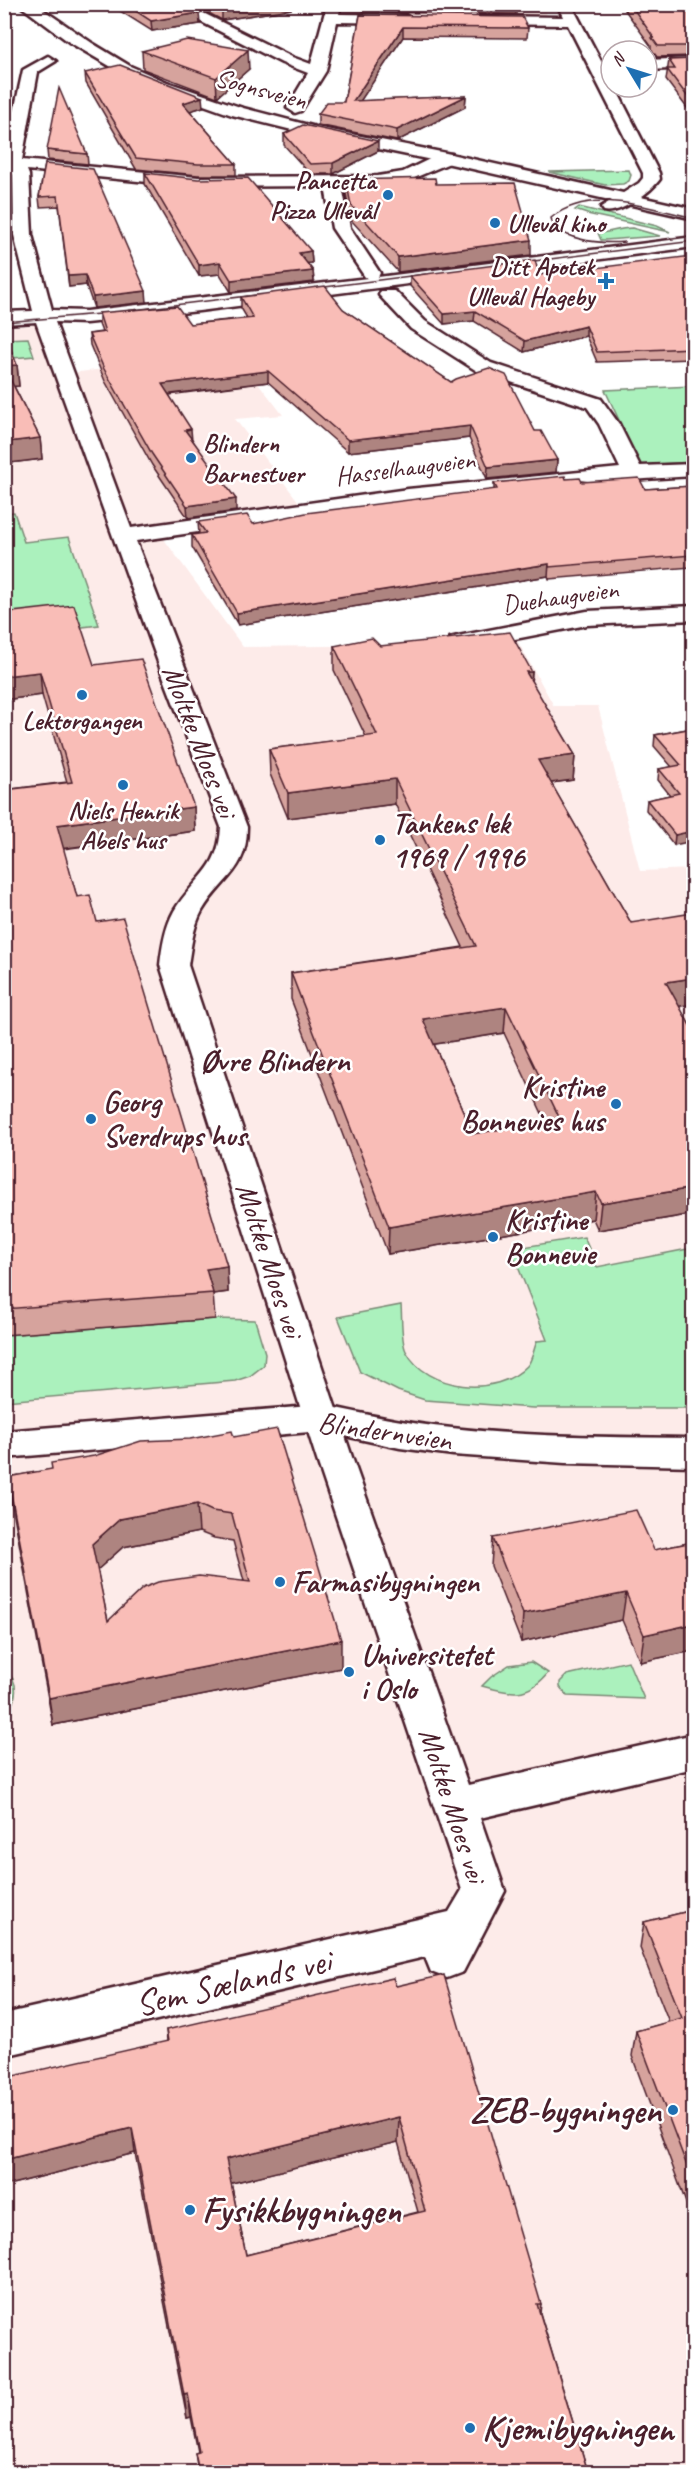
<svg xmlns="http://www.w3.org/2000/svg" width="698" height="2477" font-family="Caveat,sans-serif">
<rect width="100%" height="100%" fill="#fff"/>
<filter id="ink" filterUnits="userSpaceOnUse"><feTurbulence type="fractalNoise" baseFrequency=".0167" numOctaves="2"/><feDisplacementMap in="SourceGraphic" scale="12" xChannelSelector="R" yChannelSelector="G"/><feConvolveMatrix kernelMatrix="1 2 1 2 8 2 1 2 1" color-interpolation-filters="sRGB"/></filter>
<g filter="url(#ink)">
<g fill="#fdebe9">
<polygon points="543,4 548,18 342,15 344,5"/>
<polygon points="46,324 63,374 235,353 283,415 235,419 305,510 158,531 243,647 397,645 400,651 512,631 554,706 598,706 640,871 693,869 694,2472 5,2472 4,327"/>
</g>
<g fill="#abf1bd" stroke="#7a8874" stroke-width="1.5">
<polygon points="629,170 631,175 629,181 623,184 605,185 549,172"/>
<polygon points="579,207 657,226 670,232 587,214 575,210"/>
<path d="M632 228 660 236 605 240H601L598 233C612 233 617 228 632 228Z"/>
<polygon points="28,338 34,356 13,358 4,339"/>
<polygon points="693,386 693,462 640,465 605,390"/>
<polygon points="14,512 24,542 69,537 99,625 5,636 4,513"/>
<path d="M584 1237 597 1267 693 1248V1408H533L425 1400 398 1391 360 1372 338 1317 401 1305C402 1316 401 1342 406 1351 427 1391 496 1398 527 1366 532 1361 534 1348 537 1341L547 1340 511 1249Z"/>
<polygon points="215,1319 255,1320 265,1353 264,1365 250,1376 235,1381 5,1401 5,1335"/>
<polygon points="628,1661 644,1699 567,1696 560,1687 560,1682 567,1675"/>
<path d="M531 1662 548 1673C528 1698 510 1694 482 1686L491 1677 509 1665Z"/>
<path d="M5 1670C20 1681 18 1701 5 1713Z"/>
</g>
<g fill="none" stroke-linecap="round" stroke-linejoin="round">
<g stroke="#4a1f2b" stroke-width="5">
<g id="minor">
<polygon points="166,4 185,4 292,57 311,64 327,4 341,4 339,14 405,15 412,19 405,23 337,22 326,71 301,111 295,113 287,108 308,73 282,63"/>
<path d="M557 4H571L611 80V87H615L659 173 660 179C651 192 620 215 604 211L601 207 639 183 643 178V173L568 25 480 24 473 20 480 16 563 17Z"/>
<path d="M48 56 56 61 38 72 22 160 198 177 378 176 403 172 440 154H452L454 158 452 162 407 181 378 186H342L350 228 380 273 378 277 694 237V247L199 311 86 323 55 322 131 528 408 489 620 468 599 424 587 407 477 371 411 329 379 295 381 291H395L425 321 491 363 601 399 619 424 640 466 694 464V476C506 486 322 514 136 541L247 827C247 873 222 877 202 911 193 927 191 947 188 965L353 1460 468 1785 694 1734V1768L480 1818 505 1891 463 1972 447 1978 431 1972 425 1957 4 2056V2014L449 1912 462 1890 317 1460 160 965C162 947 165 927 174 911 194 877 219 871 221 827L162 673 36 322 4 324V312L33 311 14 235 13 175 9 169 4 168V158L23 70ZM27 170 198 187 325 186 332 228 365 277 368 278 86 311 52 310 32 235 29 175Z"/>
<polygon points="694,58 694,68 647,70 647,60"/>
<polygon points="694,606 694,620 587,625 458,650 450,648 446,643 450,638 458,636 587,611"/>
</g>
</g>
<g stroke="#4a1f2b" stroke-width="5">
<path id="tertiary" d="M322 1405C365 1414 408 1424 452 1428 532 1437 613 1437 694 1438V1466L565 1463 453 1455 400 1448 322 1431 4 1458V1431Z"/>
</g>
<g stroke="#4a1f2b" stroke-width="5">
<polygon id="secondary" points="18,4 35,4 92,43 130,66 167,82 243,108 316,127 446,153 694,209 694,219 446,163 316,136 232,115 156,88 120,72 69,42"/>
</g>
<use href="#minor" fill="#fff" fill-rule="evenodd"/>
<use href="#tertiary" fill="#fff" fill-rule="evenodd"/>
<use href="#secondary" fill="#fff" fill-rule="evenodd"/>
<g stroke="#4a1f2b" stroke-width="1.5">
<path d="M625 242C600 244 576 242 554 228L551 218C590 186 650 208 694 218"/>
<polyline points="518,263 694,241"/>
<polyline points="309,289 426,274"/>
<polyline points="4,322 100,314 256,295"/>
</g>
</g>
<g fill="#d6a39d" stroke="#4a1f2b" stroke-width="1.5" fill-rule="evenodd">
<polygon points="109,4 182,4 200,24 152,31"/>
<polygon points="191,4 292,4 291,9 222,20"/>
<polygon points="363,4 516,4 516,14 363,12"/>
<polygon points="622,4 693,4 693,56 657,57 651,49 651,46 622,6"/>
<polygon points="360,15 528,28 527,38 403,37 360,101 466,96 465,107 397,141 318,125 318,114 344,102"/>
<polygon points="142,51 249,69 217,97 143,69"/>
<polygon points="693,59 693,116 666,80 669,60"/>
<polygon points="85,73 203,107 190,111 236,164 236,175 198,175 136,169 86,83"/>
<polygon points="4,97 10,107 11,116 4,112"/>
<polygon points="284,134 378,151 333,174 310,174 284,145"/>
<polygon points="47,150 87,154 88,164 48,160"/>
<polygon points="45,164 147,302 94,308 86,285 69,287 59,206 40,207 39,197"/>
<polygon points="145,173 311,251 312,263 307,263 313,271 314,282 231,292 220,274 199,276 145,184"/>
<polygon points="346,180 436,184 531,255 398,272 351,220 346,194"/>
<polygon points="693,259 693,359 597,362 586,336 524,352 474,321 444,324 410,286 410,276 539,275"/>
<polygon points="241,297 343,309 451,382 535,431 557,460 556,472 487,479 469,438 348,452 268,382 169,395 192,439 236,511 188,518 152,465 105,381 90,345 89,334 102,332 99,324 99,313 190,324 247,318 241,308"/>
<polygon points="4,336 17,365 19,386 14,386 40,438 42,459 10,463 4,450"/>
<polygon points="566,479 645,489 693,486 693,576 691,567 549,579 548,576 238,625 192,547 192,535 199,534 198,522 253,524 494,490 494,483"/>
<polygon points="4,613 94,665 194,807 195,831 63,849 77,897 97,922 227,1266 228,1292 213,1294 215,1319 4,1335 4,790 67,782 42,695 4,700"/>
<path d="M334 646H380L532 672 531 682 575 755 573 780 551 783 693 1031V1214L598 1230 593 1219 388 1254 291 999V973L463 947 395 804 288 818 270 774 269 749 366 737 334 670ZM504 1033 546 1122 473 1134 434 1044Z"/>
<polygon points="693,728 674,845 646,810 647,800 670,795 658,780 659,769 672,767 654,746 655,735"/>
<path d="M234 1437 341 1668 53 1725 12 1505 8 1477ZM199 1532 214 1538 233 1541 244 1581 108 1621 97 1570 123 1547Z"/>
<polygon points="493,1538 654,1550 693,1542 693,1651 640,1662 622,1620 521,1642 491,1566"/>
<polygon points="693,1910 693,2222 632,2056 636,2031 669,2022 640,1948 644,1922"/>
<path d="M396 1986 541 2304 540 2313 588 2472H198L195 2453 198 2452 191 2417 187 2418 135 2153 4 2186 167 2041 166 2030ZM398 2142 418 2212 246 2255 231 2183Z"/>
</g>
<g fill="#ae8480" stroke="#4a1f2b" stroke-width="1.5">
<polygon points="255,4 292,4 291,9 222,20 222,10"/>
<polygon points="199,13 200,24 152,31 151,21"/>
<polygon points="403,27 403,37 353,112 353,101"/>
<polygon points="248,50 249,69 217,97 216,78"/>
<polygon points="466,96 465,107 397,141 397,130"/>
<polygon points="202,97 203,107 183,113 183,103"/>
<polygon points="378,141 378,151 333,174 333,163"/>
<polygon points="531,240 531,255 398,272 398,257"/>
<polygon points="311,251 312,263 299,264 299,253"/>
<polygon points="220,262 220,274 199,276 199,265"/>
<polygon points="313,271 314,282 231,292 231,280"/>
<polygon points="85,275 86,285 69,287 68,276"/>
<polygon points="146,291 147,302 94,308 93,297"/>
<polygon points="475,311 474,321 444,324 444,314"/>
<polygon points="586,326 586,336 524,352 525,341"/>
<polygon points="17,365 19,386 6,387 4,366"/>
<polygon points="268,371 268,382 163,395 162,384"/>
<polygon points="470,426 469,438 348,452 348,440"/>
<polygon points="191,429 192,441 185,430"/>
<polygon points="40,438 42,459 10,463 8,442"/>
<polygon points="557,460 556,472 487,479 488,467"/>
<polygon points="236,499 236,511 188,518 187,506"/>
<polygon points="549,564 548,576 238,625 237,613"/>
<polygon points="40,672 42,695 4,700 4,676"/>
<polygon points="526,672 532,672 530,696"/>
<polygon points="575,755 573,780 536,785 538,760"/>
<polygon points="395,779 395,804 288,818 288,793"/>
<polygon points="194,807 195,831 59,849 57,825"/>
<polygon points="693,831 693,841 674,845 675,835"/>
<polygon points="693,978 693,1004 663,1009 666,982"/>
<polygon points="506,1007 504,1033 423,1046 423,1019"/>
<polygon points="693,1188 693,1214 598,1230 601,1203"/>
<polygon points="596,1192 593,1219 388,1254 389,1227"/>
<polygon points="227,1266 228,1292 213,1294 206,1269"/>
<polygon points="197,1504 199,1532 123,1547 95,1572 92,1544 120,1519"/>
<polygon points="626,1593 622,1620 521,1642 523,1614"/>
<polygon points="693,1624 693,1651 640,1662 644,1635"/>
<polygon points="341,1640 341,1668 53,1725 49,1698"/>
<polygon points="399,2117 398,2142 228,2184 226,2159"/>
<polygon points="132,2128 135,2153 4,2186 4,2160"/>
<polygon points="188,2394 191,2417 187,2418 184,2395"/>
</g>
<g fill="#f9bdb7" stroke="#4a1f2b" stroke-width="1.5" fill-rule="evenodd">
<polygon points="125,4 182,4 199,13 151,21"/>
<polygon points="212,4 255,4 222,10"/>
<polygon points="630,4 693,4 693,46 658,46 652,38 654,38"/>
<polygon points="360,15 522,17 528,28 403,27 353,101 466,96 397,130 318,114 327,102 344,102"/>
<polygon points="187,40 248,50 216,78 142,51"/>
<polygon points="693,59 693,104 667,69 675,69 669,60"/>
<polygon points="120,65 202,97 183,103 236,164 198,164 136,158 85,73"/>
<polygon points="59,88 87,154 47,150"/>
<polygon points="4,97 10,107 4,103"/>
<polygon points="303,125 378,141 333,163 310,164 284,134"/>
<polygon points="45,164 93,169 146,291 93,297 85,275 68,276 58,196 39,197"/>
<polygon points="145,173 198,179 248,178 311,251 299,253 313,271 231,280 220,262 199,265"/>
<polygon points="435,178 436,184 515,183 531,240 398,257 351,205 346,180"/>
<polygon points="692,256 693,259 693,348 597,352 586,326 525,341 475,311 444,314 410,276 535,260 539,275"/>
<polygon points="325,286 343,309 451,382 456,379 489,368 506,375 535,431 541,431 557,460 488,467 470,426 348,440 268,371 162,384 191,429 185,430 236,499 187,506 152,454 104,369 89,334 105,332 99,313 177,306 190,324 253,318 241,297"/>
<polygon points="4,336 6,336 17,365 4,366"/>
<polygon points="4,367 40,438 8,442 4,434"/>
<polygon points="565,476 566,479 580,478 582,482 639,478 645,489 693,486 693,559 692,555 549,567 549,564 237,613 192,535 206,533 198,522 247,515 253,524 306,513 497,489 494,483"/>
<polygon points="74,605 94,665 141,659 194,807 57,825 77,897 90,895 97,922 123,918 227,1266 206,1269 213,1293 4,1309 4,790 72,782 40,672 4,676 4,613"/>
<path d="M510 632 532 672H526L575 755 538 760 631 923 693 913V978L666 982 693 1031V1188L601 1203 596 1192 389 1227 291 973 476 946 395 779 288 793 269 749 377 735 334 646 372 638 380 646ZM506 1007 560 1119 473 1134 423 1019Z"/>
<polygon points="693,728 693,831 675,835 647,800 679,793 659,769 681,765 655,735"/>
<path d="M277 1429 341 1640 49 1698 8 1477 52 1469 51 1463 94 1456 141 1441 190 1439 232 1431 234 1437ZM197 1504 212 1511 232 1514 250 1582 199 1576 158 1582 143 1588 108 1621 92 1544 120 1519Z"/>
<polygon points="636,1510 654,1550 693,1542 693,1624 644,1635 626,1593 523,1614 493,1538"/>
<polygon points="693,1910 693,2182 636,2031 682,2018 644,1922"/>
<path d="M444 1975 541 2304H537L588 2472H199L195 2453 199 2452 188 2394 184 2395 132 2128 4 2160V2078L168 2041 166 2030 393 1978 396 1986ZM399 2117 425 2211 246 2255 226 2159Z"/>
</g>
</g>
<g fill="#1f6fb2" stroke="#fff" stroke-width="2">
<circle cx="388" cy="195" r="6"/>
<circle cx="495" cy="223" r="6"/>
<path d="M603 272h6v6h6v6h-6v6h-6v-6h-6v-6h6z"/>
<circle cx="191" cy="458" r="6"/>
<circle cx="82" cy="695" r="6"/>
<circle cx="123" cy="785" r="6"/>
<circle cx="380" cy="840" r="6"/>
<circle cx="616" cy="1104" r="6"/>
<circle cx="91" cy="1119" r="6"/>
<circle cx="493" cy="1237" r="6"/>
<circle cx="280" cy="1582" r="6"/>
<circle cx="349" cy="1672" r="6"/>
<circle cx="673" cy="2110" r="6"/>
<circle cx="190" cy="2210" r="6"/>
<circle cx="470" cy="2428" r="6"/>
</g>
<g text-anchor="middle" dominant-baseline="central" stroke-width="5" stroke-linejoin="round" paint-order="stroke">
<g font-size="26" fill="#4a1f2b" stroke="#fff">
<text transform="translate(261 89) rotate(15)">Sognsveien</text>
<text transform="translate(405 468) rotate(-7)">Hasselhaugveien</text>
<text transform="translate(560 597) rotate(-8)">Duehaugveien</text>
</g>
<g font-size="26" font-weight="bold" fill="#4a1f2b" stroke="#fff" text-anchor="end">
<text x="376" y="180">Pancetta<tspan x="376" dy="30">Pizza Ullevål</tspan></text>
<text x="507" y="223" text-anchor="start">Ullevål kino</text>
<text x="594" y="266">Ditt Apotek<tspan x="594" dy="30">Ullevål Hageby</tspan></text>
<text x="203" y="443" text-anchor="start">Blindern<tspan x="203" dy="30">Barnestuer</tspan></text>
<text x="82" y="720" text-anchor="middle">Lektorgangen</text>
<text x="123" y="810" text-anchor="middle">Niels Henrik<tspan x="123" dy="30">Abels hus</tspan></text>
</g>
<g font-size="30" fill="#4a1f2b" stroke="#fff">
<text transform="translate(200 741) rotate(69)">Moltke Moes vei</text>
<text transform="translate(270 1260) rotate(72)">Moltke Moes vei</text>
<text transform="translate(385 1431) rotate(8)">Blindernveien</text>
<text transform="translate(453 1805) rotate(72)">Moltke Moes vei</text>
</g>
<g font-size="30" font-weight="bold" fill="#4a1f2b" stroke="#fff" text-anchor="start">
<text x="392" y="823">Tankens lek<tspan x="392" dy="34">1969 / 1996</tspan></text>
<text x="604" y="1087" text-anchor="end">Kristine<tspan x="604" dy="34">Bonnevies hus</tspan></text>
<text x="103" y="1102">Georg<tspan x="103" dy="34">Sverdrups hus</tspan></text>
<text x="505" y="1220">Kristine<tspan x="505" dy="34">Bonnevie</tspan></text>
<text x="292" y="1582">Farmasibygningen</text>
<text x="361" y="1655">Universitetet<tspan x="361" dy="34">i Oslo</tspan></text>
</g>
<g font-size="32" font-weight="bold" fill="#4a1f2b" stroke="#fff">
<text x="275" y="1060">Øvre Blindern</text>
</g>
<g font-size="36" fill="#4a1f2b" stroke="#fff">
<text transform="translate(233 1982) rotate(-13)">Sem Sælands vei</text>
</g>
<g font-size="36" font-weight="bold" fill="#4a1f2b" stroke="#fff" text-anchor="start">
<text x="661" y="2110" text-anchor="end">ZEB-bygningen</text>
<text x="202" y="2210">Fysikkbygningen</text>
<text x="482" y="2428">Kjemibygningen</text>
</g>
</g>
<rect width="698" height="2477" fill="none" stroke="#fff" stroke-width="24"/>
<rect x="12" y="12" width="674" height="2453" fill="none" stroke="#4a1f2b" stroke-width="2" filter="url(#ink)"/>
<g transform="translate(629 69) rotate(308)"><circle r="28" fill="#ffffff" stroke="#b7a5aa" stroke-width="1.5"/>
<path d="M0-4.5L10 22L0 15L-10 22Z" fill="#1f6fb2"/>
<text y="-9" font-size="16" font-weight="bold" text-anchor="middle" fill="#4a1f2b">N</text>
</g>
</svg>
